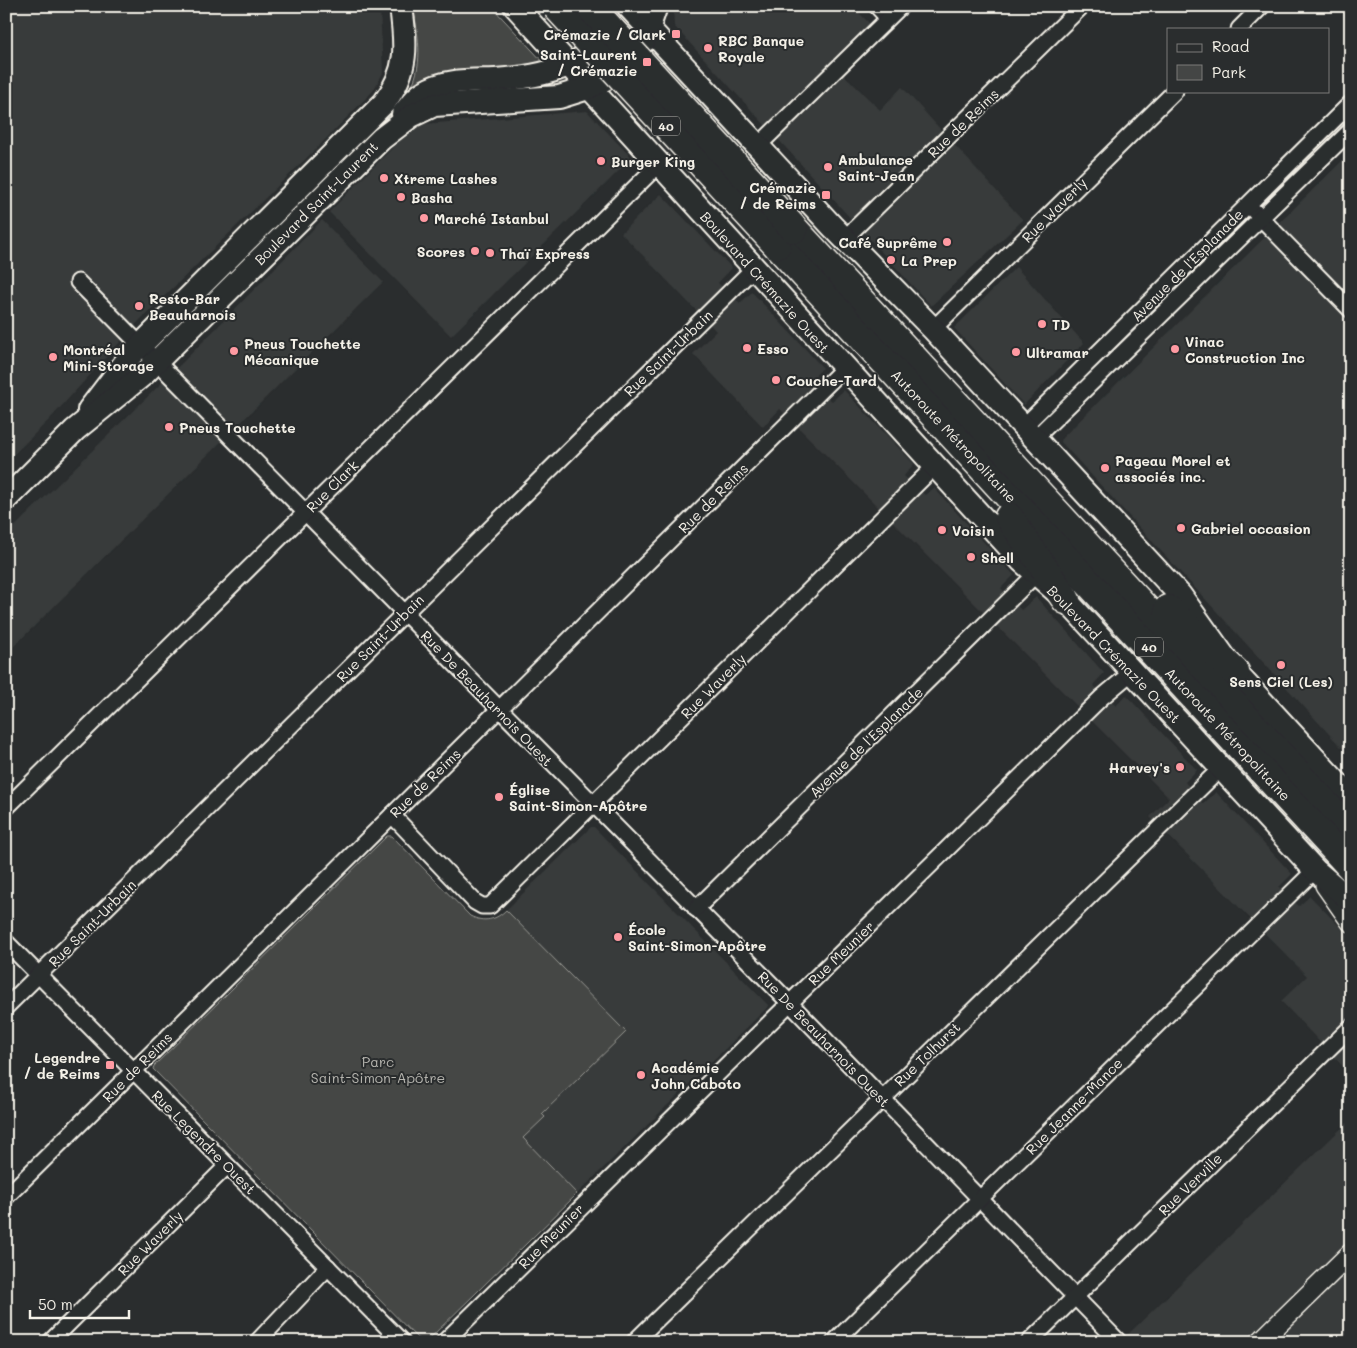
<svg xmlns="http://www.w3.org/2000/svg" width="1357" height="1348" font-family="Mali,sans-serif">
<rect width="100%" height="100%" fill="#2a2d2e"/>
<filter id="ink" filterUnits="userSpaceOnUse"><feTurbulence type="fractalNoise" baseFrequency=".02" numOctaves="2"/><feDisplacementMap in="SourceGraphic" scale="10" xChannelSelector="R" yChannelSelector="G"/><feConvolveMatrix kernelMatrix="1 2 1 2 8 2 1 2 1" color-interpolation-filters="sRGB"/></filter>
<g filter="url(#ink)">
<g fill="#373a3a">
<polygon points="6,6 380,6 383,73 373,91 319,146 140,320 49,420 6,462"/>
<polygon points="673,6 852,6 870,24 833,64 880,110 902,87 1023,220 931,306 674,26"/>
<polygon points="587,111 632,158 451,336 329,212 409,131 423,124"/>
<polygon points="1351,152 1351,758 1061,442 1062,438"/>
<polygon points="661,194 732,268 718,283 740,303 752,292 823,368 808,382 832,401 844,390 914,464 904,476 925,495 934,488 1014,575 1001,588 1021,610 1036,597 1104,673 1093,685 1116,706 1126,695 1197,770 1185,782 1203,804 1216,792 1292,874 1279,887 1299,906 1310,896 1351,938 1351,1075 1281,1001 1307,976 1150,817 1169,798 780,409 763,427 693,354 716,331 621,233"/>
<polygon points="322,220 383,282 6,654 6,535 183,362"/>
<polygon points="1016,267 1084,343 1024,405 954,328"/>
<polygon points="591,827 594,827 769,1006 577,1194 522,1138 544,1117 542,1114 625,1032 506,910"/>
<polygon points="1351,1119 1351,1342 1120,1342"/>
</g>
<g fill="#444645" stroke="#9c9c96">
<path d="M413 6H491L545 64 409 94 295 210 293 207 411 88C424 61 418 35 413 6Z"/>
<path d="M387 836H392L470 916C484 923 496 920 506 910L626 1032 542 1114 545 1117 523 1138 577 1194 426 1342H421L153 1069 154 1066Z"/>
</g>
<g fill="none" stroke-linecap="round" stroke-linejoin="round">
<g stroke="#f4f1e8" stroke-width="15">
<polyline id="pedestrian" points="874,6 887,20"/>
</g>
<g stroke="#f4f1e8" stroke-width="19">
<g id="minor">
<polyline points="1239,29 1262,6"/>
<polyline points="758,146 901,6"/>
<polyline points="1254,211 1351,310"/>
<polyline points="845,238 1082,6"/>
<polyline points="78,282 776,989 1119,1342"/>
<polyline points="933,329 1175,91"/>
<polyline points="1023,427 1351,103"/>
<polyline points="1034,439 1351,130"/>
<polyline points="6,808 658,165"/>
<polyline points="392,815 475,902 482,906 490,906 935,466"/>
<polyline points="696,909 1036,574"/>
<polyline points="6,942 402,1342"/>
<polyline points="6,1007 753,269"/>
<polyline points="6,1197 844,368"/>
<polyline points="50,1342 227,1166"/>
<polyline points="257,1342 328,1267"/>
<polyline points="444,1342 1101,698 1132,672"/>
<polyline points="634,1342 1221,768"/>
<polyline points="834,1342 1315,870"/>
<polyline points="1029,1342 1351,1027"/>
</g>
</g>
<g stroke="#f4f1e8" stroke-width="22">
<g id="tertiary">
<polyline points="1325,885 1351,922"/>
<polyline points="1260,1342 1351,1253"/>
</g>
</g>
<g stroke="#f4f1e8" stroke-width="26">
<g id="secondary">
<polyline points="515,6 1022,561 1066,600 1315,870 1351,901"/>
<polyline points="628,6 832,226 933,329 1180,595 1235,672 1351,798"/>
<polyline points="644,41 656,6"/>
<path d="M403 114C409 107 416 96 424 92 445 79 472 81 495 80 528 78 557 73 586 56"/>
<path d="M89 410 131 355 384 103C409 70 406 45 401 6"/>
<polyline points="6,499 75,430 144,374 381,139 411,116 434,105 559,97 588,88 607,78"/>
</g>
</g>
<g stroke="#f4f1e8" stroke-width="31">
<g id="motorway">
<polyline points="794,229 1351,831"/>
<polyline points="777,245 1351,867"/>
<polyline points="1009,517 1066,600"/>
<polyline points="1168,609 1235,672"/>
</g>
</g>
<use href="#pedestrian" stroke="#2a2d2e" stroke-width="11"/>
<use href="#minor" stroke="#2a2d2e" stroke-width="15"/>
<use href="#tertiary" stroke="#2a2d2e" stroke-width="19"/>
<use href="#secondary" stroke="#2a2d2e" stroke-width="22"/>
<use href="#motorway" stroke="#2a2d2e" stroke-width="28"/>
<g stroke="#f4f1e8" stroke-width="31" stroke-linecap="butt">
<g id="motorway-bridge">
<polyline points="556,6 777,245"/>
<polyline points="589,6 794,229"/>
</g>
</g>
<use href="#motorway-bridge" stroke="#2a2d2e" stroke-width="28"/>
</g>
</g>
<g fill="#ff9aa2" stroke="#2a2d2e" stroke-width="2">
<rect x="671" y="29" width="10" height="10" rx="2.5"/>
<circle cx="708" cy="48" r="5"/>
<rect x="642" y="57" width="10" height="10" rx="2.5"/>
<circle cx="601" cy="161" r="5"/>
<circle cx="828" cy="167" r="5"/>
<circle cx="384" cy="178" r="5"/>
<rect x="821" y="190" width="10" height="10" rx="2.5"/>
<circle cx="401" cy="197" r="5"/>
<circle cx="424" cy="218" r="5"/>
<circle cx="947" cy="242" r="5"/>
<circle cx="475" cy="251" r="5"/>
<circle cx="490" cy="253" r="5"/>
<circle cx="891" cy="260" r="5"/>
<circle cx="139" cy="306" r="5"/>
<circle cx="1042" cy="324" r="5"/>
<circle cx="747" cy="348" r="5"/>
<circle cx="1175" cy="349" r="5"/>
<circle cx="234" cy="351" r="5"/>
<circle cx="1016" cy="352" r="5"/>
<circle cx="53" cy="357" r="5"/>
<circle cx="776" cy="380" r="5"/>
<circle cx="169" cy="427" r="5"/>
<circle cx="1105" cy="468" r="5"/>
<circle cx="1181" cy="528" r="5"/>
<circle cx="942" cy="530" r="5"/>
<circle cx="971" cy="557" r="5"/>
<circle cx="1281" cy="665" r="5"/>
<circle cx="1180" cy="767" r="5"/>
<circle cx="499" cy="797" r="5"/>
<circle cx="618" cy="937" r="5"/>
<rect x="105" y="1060" width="10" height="10" rx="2.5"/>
<circle cx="641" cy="1075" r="5"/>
</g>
<g text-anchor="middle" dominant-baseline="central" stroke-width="4" stroke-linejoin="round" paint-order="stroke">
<g fill="#2a2d2e" stroke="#b7b6b0" stroke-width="1">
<rect x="652" y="116.5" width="28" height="19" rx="4"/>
<rect x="1135" y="637.5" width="28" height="19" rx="4"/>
</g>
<g font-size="12" font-weight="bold" fill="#f4f1e8">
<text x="666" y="126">40</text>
<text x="1149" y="647">40</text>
</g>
<g font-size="14" font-weight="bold" fill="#f4f1e8" stroke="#2a2d2e" text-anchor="start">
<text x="666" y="34" text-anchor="end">Crémazie / Clark</text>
<text x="718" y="40">RBC Banque<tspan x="718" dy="16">Royale</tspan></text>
<text x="637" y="54" text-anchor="end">Saint-Laurent<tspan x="637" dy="16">/ Crémazie</tspan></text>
<text x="838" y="159">Ambulance<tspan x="838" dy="16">Saint-Jean</tspan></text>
<text x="611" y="161">Burger King</text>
<text x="394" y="178">Xtreme Lashes</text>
<text x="816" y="187" text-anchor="end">Crémazie<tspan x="816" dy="16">/ de Reims</tspan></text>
<text x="411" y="197">Basha</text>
<text x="434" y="218">Marché Istanbul</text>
<text x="937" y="242" text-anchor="end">Café Suprême</text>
<text x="465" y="251" text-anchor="end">Scores</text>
<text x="500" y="253">Thaï Express</text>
<text x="901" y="260">La Prep</text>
<text x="149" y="298">Resto-Bar<tspan x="149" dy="16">Beauharnois</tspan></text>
<text x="1052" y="324">TD</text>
<text x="1185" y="341">Vinac<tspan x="1185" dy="16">Construction Inc</tspan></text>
<text x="244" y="343">Pneus Touchette<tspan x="244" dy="16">Mécanique</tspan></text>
<text x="757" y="348">Esso</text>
<text x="63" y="349">Montréal<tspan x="63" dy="16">Mini-Storage</tspan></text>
<text x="1026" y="352">Ultramar</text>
<text x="786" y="380">Couche-Tard</text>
<text x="179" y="427">Pneus Touchette</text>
<text x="1115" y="460">Pageau Morel et<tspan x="1115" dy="16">associés inc.</tspan></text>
<text x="1191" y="528">Gabriel occasion</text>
<text x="952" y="530">Voisin</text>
<text x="981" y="557">Shell</text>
<text x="1281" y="681" text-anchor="middle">Sens Ciel (Les)</text>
<text x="1170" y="767" text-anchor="end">Harvey's</text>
<text x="509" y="789">Église<tspan x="509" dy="16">Saint-Simon-Apôtre</tspan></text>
<text x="628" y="929">École<tspan x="628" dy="16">Saint-Simon-Apôtre</tspan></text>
<text x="100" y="1057" text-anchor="end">Legendre<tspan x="100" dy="16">/ de Reims</tspan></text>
<text x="651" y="1067">Académie<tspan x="651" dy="16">John Caboto</tspan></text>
</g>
<g font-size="14" fill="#f4f1e8" stroke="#2a2d2e">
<text transform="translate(963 123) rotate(-44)">Rue de Reims</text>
<text transform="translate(316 203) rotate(-45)">Boulevard Saint-Laurent</text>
<text transform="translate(1054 210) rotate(-45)">Rue Waverly</text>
<text transform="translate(1187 265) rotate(-45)">Avenue de l'Esplanade</text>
<text transform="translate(765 282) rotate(48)">Boulevard Crémazie Ouest</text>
<text transform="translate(668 353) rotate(-44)">Rue Saint-Urbain</text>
<text transform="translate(954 436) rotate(47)">Autoroute Métropolitaine</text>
<text transform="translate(332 486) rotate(-45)">Rue Clark</text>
<text transform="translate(713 498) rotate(-45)">Rue de Reims</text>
<text transform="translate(380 638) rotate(-45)">Rue Saint-Urbain</text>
<text transform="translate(1114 654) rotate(46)">Boulevard Crémazie Ouest</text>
<text transform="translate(713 686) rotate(-45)">Rue Waverly</text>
<text transform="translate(487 698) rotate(46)">Rue De Beauharnois Ouest</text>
<text transform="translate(1228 734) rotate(47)">Autoroute Métropolitaine</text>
<text transform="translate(866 742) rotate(-44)">Avenue de l'Esplanade</text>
<text transform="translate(425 783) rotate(-44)">Rue de Reims</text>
<text transform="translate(92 923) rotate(-45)">Rue Saint-Urbain</text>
<text transform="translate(841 953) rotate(-44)">Rue Meunier</text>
<text transform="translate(824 1039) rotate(46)">Rue De Beauharnois Ouest</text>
<text transform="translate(927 1054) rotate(-44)">Rue Tolhurst</text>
<text transform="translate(137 1067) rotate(-45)">Rue de Reims</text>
<text transform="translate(1074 1106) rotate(-45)">Rue Jeanne-Mance</text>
<text transform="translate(204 1142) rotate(45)">Rue Legendre Ouest</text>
<text transform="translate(1190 1184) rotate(-44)">Rue Verville</text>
<text transform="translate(551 1236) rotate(-45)">Rue Meunier</text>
<text transform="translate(150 1243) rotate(-45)">Rue Waverly</text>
</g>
<g font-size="14" fill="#b6b5af" stroke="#2a2d2e">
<text x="378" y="1061">Parc<tspan x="378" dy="16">Saint-Simon-Apôtre</tspan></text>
</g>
</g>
<rect width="1357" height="1348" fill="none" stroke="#2a2d2e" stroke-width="25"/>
<rect x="12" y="12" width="1332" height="1323" fill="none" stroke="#f4f1e8" stroke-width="2" filter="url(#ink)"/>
<rect x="1167" y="28" width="162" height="65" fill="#2a2d2e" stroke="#7b7b78"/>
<rect x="1177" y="44" width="25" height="8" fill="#2a2d2e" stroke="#7b7b78"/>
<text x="1212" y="52" font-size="15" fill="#f4f1e8">Road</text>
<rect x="1177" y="65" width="25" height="15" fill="#444645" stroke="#7b7b78"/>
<text x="1212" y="78" font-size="15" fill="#f4f1e8">Park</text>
<path d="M30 1310v8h99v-8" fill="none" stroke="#f4f1e8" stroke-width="2.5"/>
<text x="38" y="1310" font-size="15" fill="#f4f1e8" stroke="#2a2d2e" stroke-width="4" paint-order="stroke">50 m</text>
</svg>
